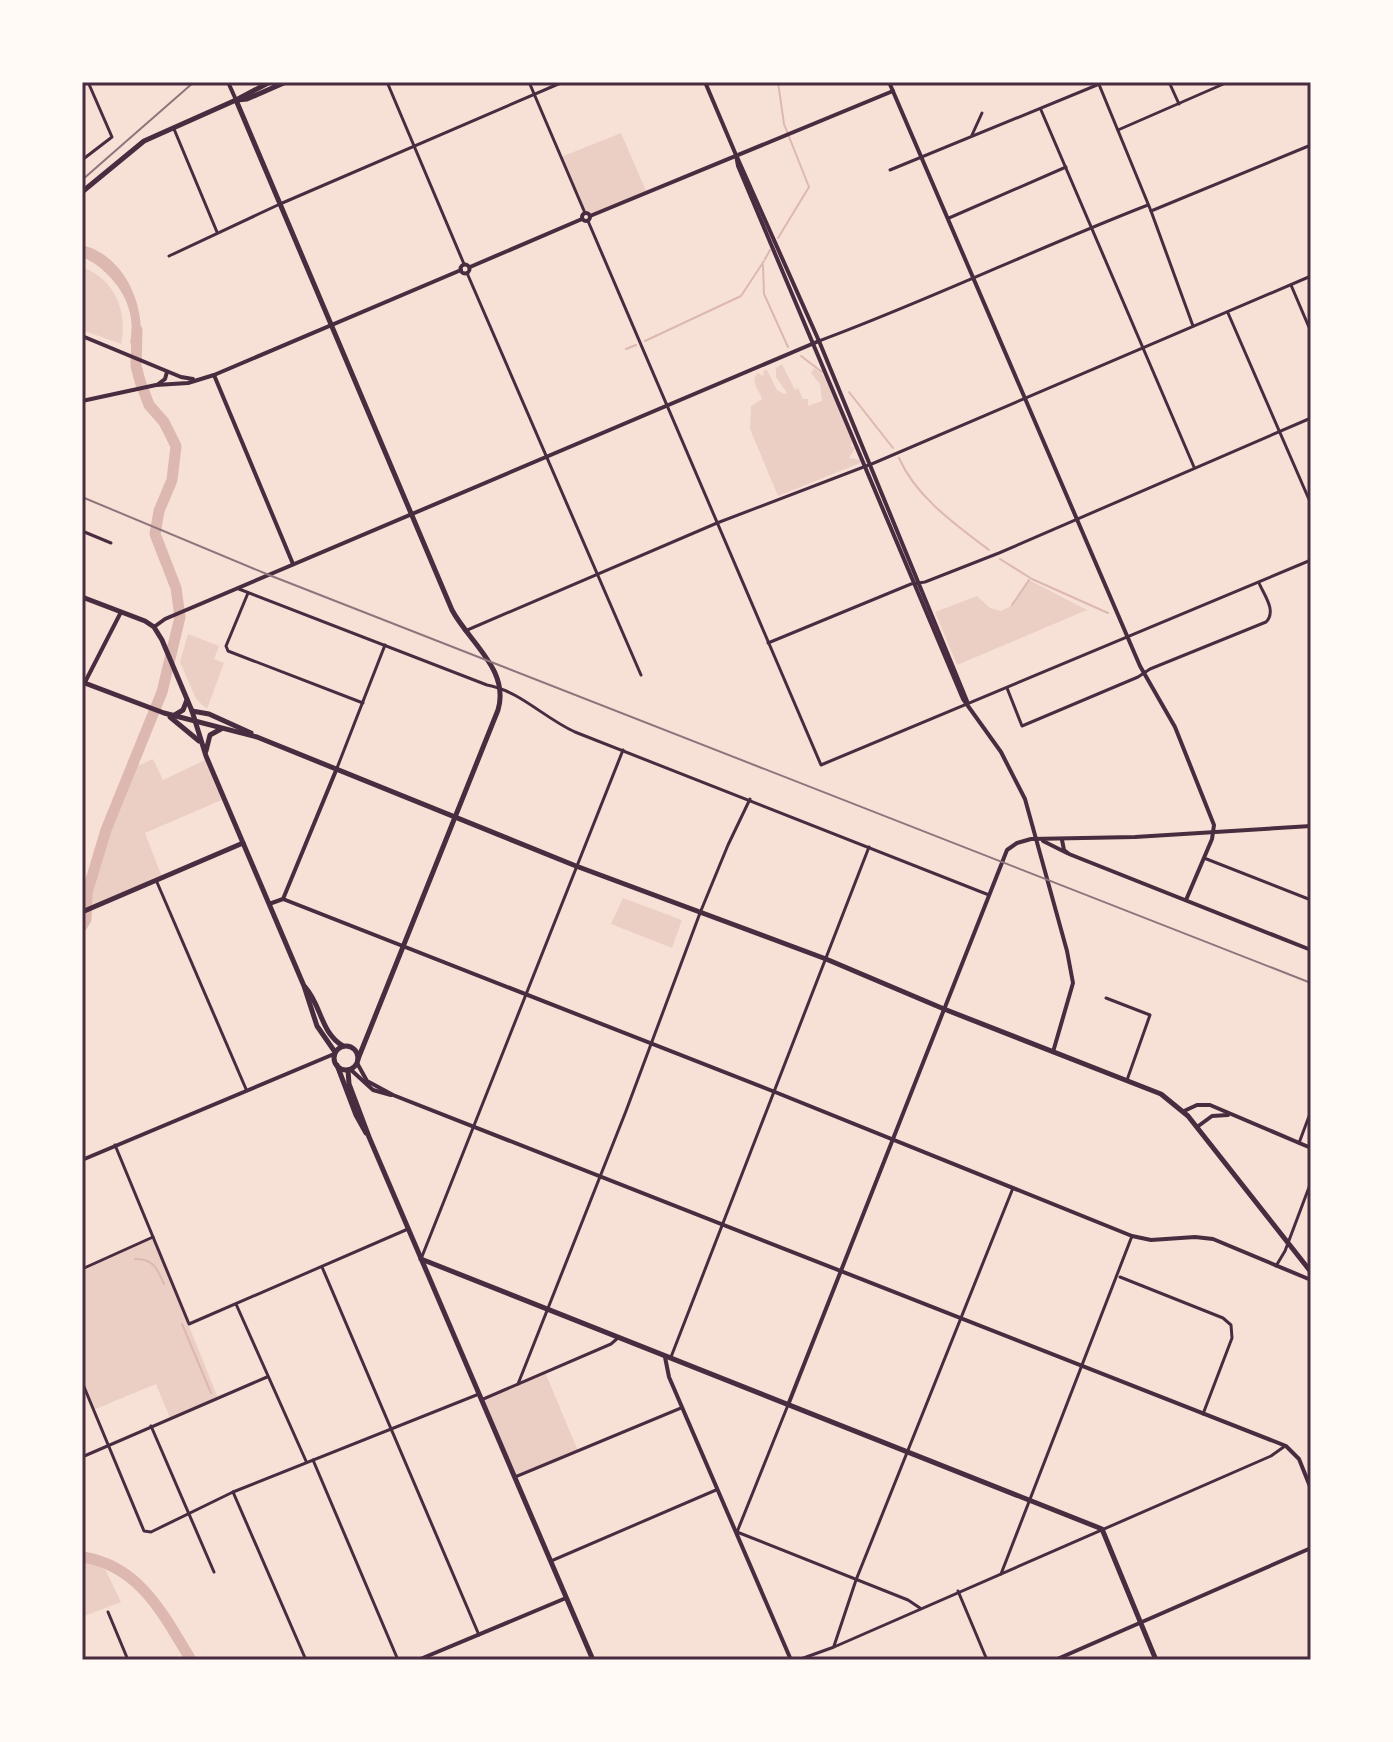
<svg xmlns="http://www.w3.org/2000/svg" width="1393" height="1742" font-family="'Space Grotesk',sans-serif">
<rect width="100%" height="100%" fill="#f7e1d7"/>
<g fill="#ebcfc5">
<polygon points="621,133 646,191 589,214 585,213 561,157"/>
<path d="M82 267C115 279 128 312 121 344L82 330Z"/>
<path d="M782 364 795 390 798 388 803 399H808V406L822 401 820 384 811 373 814 368 826 377 852 441 851 446 855 448 849 458 860 460V463L778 496 750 429 751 406 762 399C760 391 749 381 758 373L763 376 764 370H767L777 390 784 394 787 393 776 377V368Z"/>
<polygon points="1029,580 1087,610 957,665 935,612 977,596 990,608 1001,611 1014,604"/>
<polygon points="188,634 219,646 214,659 224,663 207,709 196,699 180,662"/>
<path d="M153 759 163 780 207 759 224 799 145 833 162 877 86 911C88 862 112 814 130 769Z"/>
<polygon points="623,898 682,920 672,948 611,924"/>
<polygon points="153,1237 218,1398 170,1418 156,1384 93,1410 82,1382 82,1269"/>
<polygon points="545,1372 578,1451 515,1477 481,1400"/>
<polygon points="82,1561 104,1567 121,1602 82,1617"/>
</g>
<path fill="#dcb8b0" d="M82 245C124 255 146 305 140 346L130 343C137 312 122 285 98 266 93 262 87 260 82 256Z"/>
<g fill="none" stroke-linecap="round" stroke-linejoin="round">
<g stroke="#dcb8b0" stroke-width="2">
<polyline points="778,82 784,124 809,187 778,238"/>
<polyline points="765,259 770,250"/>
<polyline points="763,265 764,294 788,347"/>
<polyline points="645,341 741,296 764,261"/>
<polyline points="626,349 636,345"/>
<polyline points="801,356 822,372"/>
<polyline points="849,392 893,448"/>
<path d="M899 458C916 497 956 525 989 550"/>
<polyline points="1000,559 1032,579 1108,613"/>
<polyline points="1012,605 1029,580"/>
<path d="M135 1259C153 1258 158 1270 164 1284"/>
<polyline points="182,1324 211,1393"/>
</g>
<g stroke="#dcb8b0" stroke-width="11">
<polyline points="82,926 86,919 87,893 106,830 162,692 180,617 176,588 155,534 159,511 172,480 176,446 164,422 149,405 140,381 136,366 137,330"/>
<path d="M82 1557C140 1565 164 1616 191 1660"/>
</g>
<g stroke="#4a2c40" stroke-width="3">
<polyline points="387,82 464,264"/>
<polyline points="529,82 585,213"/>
<polyline points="1098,82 1151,211 1193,326"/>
<polyline points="1169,82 1179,104"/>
<polyline points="1041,110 1194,467"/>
<polyline points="174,129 217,232"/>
<polyline points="1118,130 1228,82"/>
<polyline points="972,135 982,113"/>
<polyline points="82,160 112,137 88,82"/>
<polyline points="890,170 1097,85"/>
<polyline points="1151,211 1311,145"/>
<polyline points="949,218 1066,167"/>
<polyline points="588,221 821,765 1311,560"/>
<polyline points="169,256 280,204 563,82"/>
<polyline points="467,273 641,675"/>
<polyline points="1291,285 1311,332"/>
<polyline points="1228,313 1311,504"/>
<path d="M819 341C930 300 1037 248 1148 205"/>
<polyline points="82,531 111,543"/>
<path d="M239 589 487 685C520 691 544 718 575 732L989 895"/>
<polyline points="248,593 226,646 228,651 363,703"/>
<polyline points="465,631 717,523 874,463 1311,276"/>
<polyline points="768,643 911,584 925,582 999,553 1311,418"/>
<path d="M1007 688 1022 726 1138 677 1150 669 1266 622C1277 611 1264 595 1259 583"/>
<polyline points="337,768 385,645"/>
<polyline points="1204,858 1311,900"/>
<polyline points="156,880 246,1089"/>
<polyline points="1106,998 1150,1015 1127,1080"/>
<polyline points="1299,1143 1311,1111"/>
<polyline points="115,1145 189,1324 408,1229"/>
<polyline points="421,1259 623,750"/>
<polyline points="1276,1266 1285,1251 1311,1182"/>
<polyline points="322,1267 479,1635"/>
<polyline points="82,1269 153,1237"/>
<polyline points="1120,1277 1223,1318 1231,1325 1232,1338 1203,1414"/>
<polyline points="236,1304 306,1461"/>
<polyline points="671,1357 869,847"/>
<polyline points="82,1382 144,1531 151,1532 233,1492 479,1394"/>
<polyline points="518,1384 626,1111 700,913 728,845 750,799"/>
<polyline points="481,1400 611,1344 619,1337"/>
<polyline points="788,1405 737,1532 908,1600 920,1608"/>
<polyline points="151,1426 214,1572"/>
<polyline points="82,1457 267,1377"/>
<polyline points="313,1460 398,1660"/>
<polyline points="515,1477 681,1408"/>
<polyline points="233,1492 306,1660"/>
<polyline points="551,1561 716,1490"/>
<polyline points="1001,1574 1132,1236"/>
<polyline points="958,1591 987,1660"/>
<polyline points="108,1612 128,1660"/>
<polyline points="834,1646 856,1580 1013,1188"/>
<polyline points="798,1660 834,1647 1271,1456 1285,1446"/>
<polyline points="1306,1660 1311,1658"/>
</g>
<g stroke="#4a2c40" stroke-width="4">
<polyline points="228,82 236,100"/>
<polyline points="705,82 736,155 738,166 963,699 1001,752 1025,799 1067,951 1073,983 1053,1052"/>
<polyline points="889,82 1140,666 1175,727 1214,825 1212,839 1186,900"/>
<polyline points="737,157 819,341 967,701"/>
<circle cx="586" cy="217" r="4"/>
<polyline points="590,216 893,91"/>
<circle cx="465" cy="269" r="4.5"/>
<polyline points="470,267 582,219"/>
<polyline points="82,336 181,377 193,379"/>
<polyline points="214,375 293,564"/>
<polyline points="157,385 165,379 167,372"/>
<polyline points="82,401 156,385 188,383 214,375 461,270"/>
<polyline points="154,627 165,619 819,341"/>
<polyline points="82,688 121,612"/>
<polyline points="1062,840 1064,850 1069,854 1311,950"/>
<polyline points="1043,841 1067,853"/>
<polyline points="283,899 775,1092 1132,1236 1151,1240 1195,1237 1213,1239 1311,1280"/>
<polyline points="269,904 283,899 337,768"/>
<polyline points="357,1063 367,1081 393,1095 1286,1446 1299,1459 1311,1489"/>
<polyline points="350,1069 373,1090 391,1095"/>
<polyline points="1184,1111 1197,1105 1210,1105 1311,1148"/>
<polyline points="1197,1127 1212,1116 1228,1115"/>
<polyline points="82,1160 334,1054"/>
<polyline points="665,1357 669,1377 791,1660"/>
<polyline points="788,1405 1007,850 1017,843 1031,839 1135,837 1311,826"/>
<polyline points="418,1660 566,1598"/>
<polyline points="1055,1660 1311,1548"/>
</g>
<g stroke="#4a2c40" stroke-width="5">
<path d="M236 100 452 610C469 642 510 670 498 710L358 1059"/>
<polyline points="237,100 247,99 286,82"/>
<polyline points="82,192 144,141 236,100 270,82"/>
<polyline points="82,912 243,843"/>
<polyline points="421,1259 1102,1529 1156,1660"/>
</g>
<g stroke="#4a2c40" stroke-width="5">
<polyline points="82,597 145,621 154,627 162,640 192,711 206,756 304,986 317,1026 335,1052"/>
<polyline points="82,682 164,713 257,737 576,866 826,959 944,1009 1161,1094 1188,1116 1311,1272"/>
<polyline points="192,711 209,714 251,733"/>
<polyline points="173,716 183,710 187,700"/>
<polyline points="170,717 199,741"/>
<polyline points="206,751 210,735 221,729"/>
<path d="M305 987C322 1006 320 1032 343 1046"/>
<circle cx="346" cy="1058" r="12"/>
<polyline points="337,1065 356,1115 366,1133"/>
<polyline points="348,1070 349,1084 369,1137 593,1660"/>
</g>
<g stroke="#8f747c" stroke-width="2">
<polyline points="82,180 194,82"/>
<polyline points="82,497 269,575 1311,983"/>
</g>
</g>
<rect width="1393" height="1742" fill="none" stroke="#fffaf5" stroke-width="168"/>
<rect x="84" y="84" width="1225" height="1574" fill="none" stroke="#4a2c40" stroke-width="3"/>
</svg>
